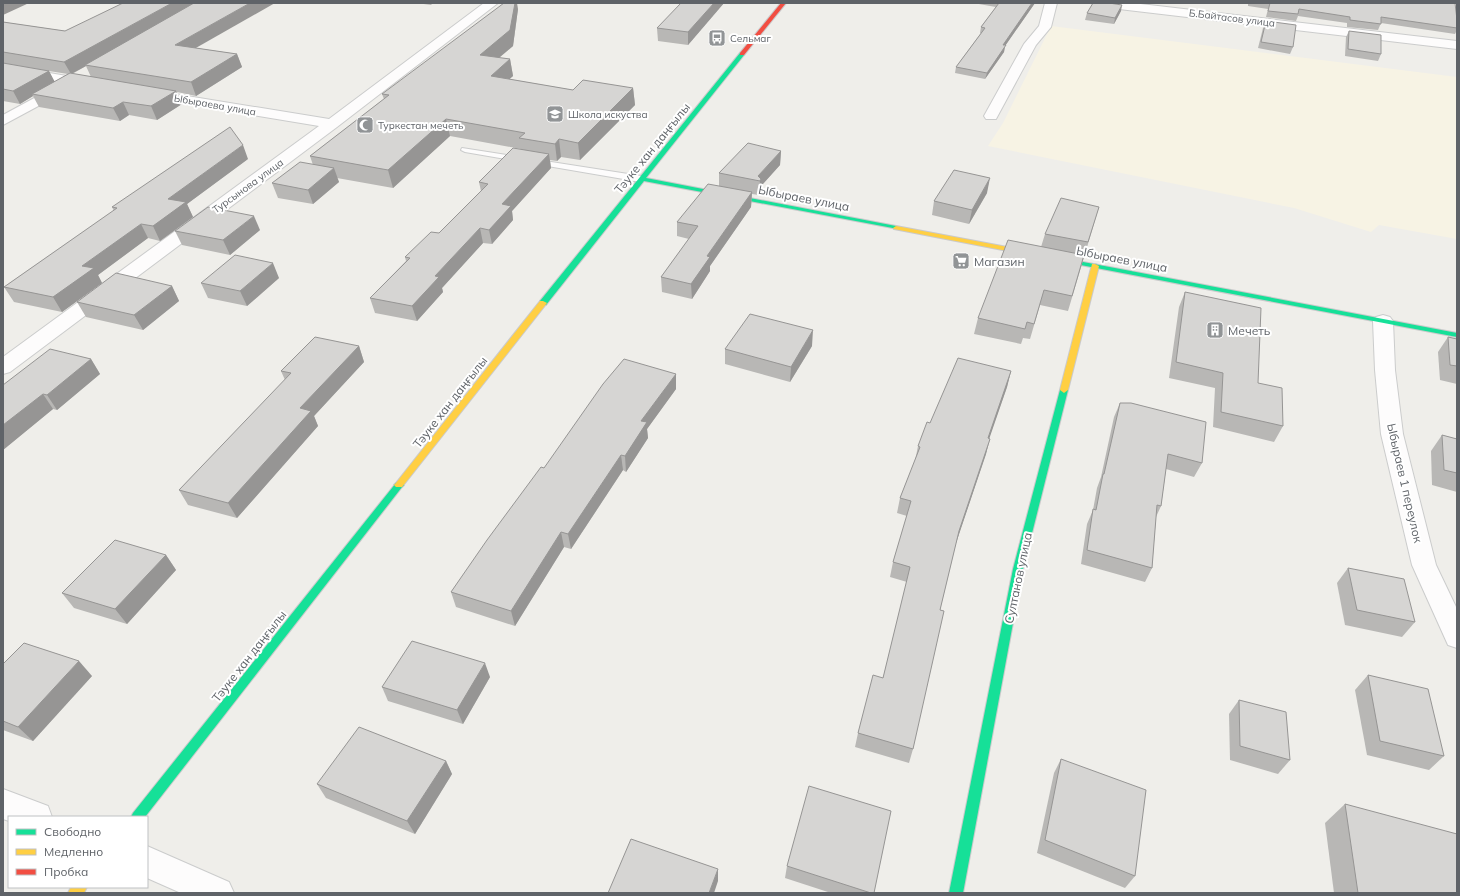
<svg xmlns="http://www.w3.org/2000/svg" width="1460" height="896" font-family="Mulish,sans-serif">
<rect width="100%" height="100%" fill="#efeeea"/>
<polygon fill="#f7f3e4" points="1051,26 1457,77 1457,239 1379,225 1371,232 1294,208 988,146 1003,123"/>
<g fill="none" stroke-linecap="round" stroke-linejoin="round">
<g stroke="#cbcccc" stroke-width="2">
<polygon id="lane" points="462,148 641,176 645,179 641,182 465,152 461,150"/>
</g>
<g stroke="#cbcccc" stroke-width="2">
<g id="street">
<polygon points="484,3 498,3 337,127 10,372 3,374 3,357 319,126 150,98 145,97 143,94 145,91 150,90 329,119"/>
<polygon points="1045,3 1057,3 1051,27 1036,45 996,119 986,119 984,116 1024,44 1039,26"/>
<polygon points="1096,3 1132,3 1457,41 1457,49 1102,7"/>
<polygon points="3,65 90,80 95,81 97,84 95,87 90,88 68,84 70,87 68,90 3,125 3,115 62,83 3,73"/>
<polygon points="1383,315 1390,317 1393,321 1395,370 1403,434 1436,565 1457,609 1457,648 1448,645 1412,565 1381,434 1375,370 1373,321 1376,317"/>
<polygon points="3,789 48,806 52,817 9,817 9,821 3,819"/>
<polygon points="147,846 229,882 234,893 181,893 147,878"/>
</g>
</g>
<g stroke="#cacacb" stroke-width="2">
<g id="fast">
<polygon points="742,52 744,53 744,55 646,178 896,226 899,228 898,229 644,181 546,305 540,305 540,301 740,53"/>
<polygon points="1041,254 1457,333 1457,337 1044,258 1041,258"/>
<polygon points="1064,387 1068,390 1023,569 963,893 949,893 1013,569 1060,390"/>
<polygon points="399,482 402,483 404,485 402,487 145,817 131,817 133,813 396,483"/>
</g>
</g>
<g stroke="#cacacb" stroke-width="2">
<g id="slow">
<polygon points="896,226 1044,254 1048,256 1044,258 894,229 893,228"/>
<polygon points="1092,264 1095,264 1099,266 1068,390 1064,393 1060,390"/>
<polygon points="540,301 543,301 547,303 402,487 396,487 394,485 396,483"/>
<polygon points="71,887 87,887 84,893 68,893"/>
</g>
</g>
<g stroke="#cacacb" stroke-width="2">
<polygon id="jam" points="781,3 786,3 744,55 740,55 740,53"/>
</g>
<use href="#lane" fill="#fdfcfc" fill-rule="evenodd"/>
<use href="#street" fill="#fdfcfc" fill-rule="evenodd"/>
<use href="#fast" fill="#16e098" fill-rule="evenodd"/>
<use href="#slow" fill="#ffcf43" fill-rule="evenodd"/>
<use href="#jam" fill="#f24e42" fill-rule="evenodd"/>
</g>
<g fill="#b8b7b5" fill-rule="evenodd">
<polygon points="416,3 433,3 431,5"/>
<polygon points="724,3 688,45 658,41 657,28"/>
<polygon points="973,3 1035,3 1005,46 1004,52 985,79 955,73 956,67 981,33 980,33 981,27 996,7"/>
<polygon points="1248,3 1456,3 1455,4 1457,20 1457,30 1455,34 1381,23 1378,30 1347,27 1347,23 1298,16 1296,21 1266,17 1268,9 1248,6"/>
<polygon points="518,9 513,46 499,58 510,59 513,76 509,79 573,90 633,88 635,105 580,160 561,157 557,161 550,160 551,168 512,211 513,220 492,244 483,243 442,288 443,292 417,321 375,313 370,298 406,261 405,257 439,233 481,191 479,182 521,149 450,136 393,188 337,178 339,182 313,204 278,198 272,183 313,165 310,156 384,99 382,94"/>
<polygon points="1121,11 1114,24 1085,20 1087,13"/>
<polygon points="1266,21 1293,47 1290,54 1258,48 1263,28"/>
<path d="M3 22 65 31 196 48 237 54 242 67 196 96 177 92 182 104 157 120 129 115 120 121 39 107 33 96 20 104 3 101ZM86 66 91 77 72 74ZM49 71 68 74 54 82Z"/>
<polygon points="1349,31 1381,54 1378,61 1345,56 1346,37"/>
<polygon points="781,151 780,165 761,186 761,193 759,195 752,194 751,207 710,266 710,271 692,299 662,292 661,277 689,239 677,236 677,222 719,186 719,173"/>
<polygon points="248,159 187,204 193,217 160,241 148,238 98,275 102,283 62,312 14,302 4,287 114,211 112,207"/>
<polygon points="987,193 969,224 932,215 934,201"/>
<polygon points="1099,207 1068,311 1040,305 1030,339 1023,338 1021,344 974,334 978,318 1041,247 1045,234"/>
<polygon points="260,230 230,255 182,245 175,231"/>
<polygon points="279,278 247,306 208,298 201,283"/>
<polygon points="172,286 179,301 143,330 86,317 77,302"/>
<polygon points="1185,292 1283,426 1274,442 1213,427 1215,388 1169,378 1179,307"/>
<polygon points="1448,337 1457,339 1457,384 1440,380 1438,352"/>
<polygon points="359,346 364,362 314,416 318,426 237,518 188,505 179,490 285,380 281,371"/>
<polygon points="812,346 790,382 725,364 725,349"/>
<polygon points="91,359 100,374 57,410 53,409 3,450 3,385"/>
<polygon points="1011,371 1007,387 989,438 986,454 956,543 940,610 913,749 909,763 855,747 858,733 883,678 907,582 890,577 893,562 907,516 897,513 900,498 915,461 918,446 930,423"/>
<polygon points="676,374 676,389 647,429 648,438 626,472 623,470 571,549 564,547 515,626 456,607 451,592 544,468"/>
<polygon points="1120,403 1202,463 1194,477 1166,469 1161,506 1156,517 1152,568 1145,582 1081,564 1087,524 1093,510 1097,488 1101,477 1114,417"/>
<polygon points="1442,435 1457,439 1457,492 1432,485 1431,451"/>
<polygon points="166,555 176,570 127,624 74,608 62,593"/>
<polygon points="1348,568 1415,622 1402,637 1345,625 1337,583"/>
<polygon points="3,664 92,676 33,741 3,730"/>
<polygon points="1368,675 1444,756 1429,770 1367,755 1355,690"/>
<polygon points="490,677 463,724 388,701 382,687"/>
<polygon points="1239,700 1290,760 1278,774 1230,760 1229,714"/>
<polygon points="1061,759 1135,876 1125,888 1037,853 1054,773"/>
<polygon points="446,761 452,774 415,834 326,798 317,784"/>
<polygon points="1345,804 1457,893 1334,893 1325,823"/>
<polygon points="787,866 874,893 831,893 785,878"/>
</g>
<g fill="#969594">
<polygon points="3,3 29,3 3,15"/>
<polygon points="172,3 198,3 85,65 86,66 71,74 64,62"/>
<polygon points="250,3 275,3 180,57 175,45"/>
<polygon points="515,3 517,3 518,9 513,46 483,71 480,55"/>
<polygon points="714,3 724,3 688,45 688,32"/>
<polygon points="1032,3 1035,3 1005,46 1004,52 985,79 987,73 1003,45"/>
<polygon points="1122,5 1121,11 1114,24 1115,18"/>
<polygon points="237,54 242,67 196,96 191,82"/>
<polygon points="510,59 513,76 494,93 491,76"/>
<polygon points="49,71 56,84 32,94 33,96 20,104 13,91"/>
<polygon points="633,88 635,105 580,160 578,143"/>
<polygon points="176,91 182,104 157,120 151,106"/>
<polygon points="123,102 129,115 120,121 113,108"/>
<polygon points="446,119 450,136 393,188 388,170"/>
<polygon points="559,139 561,157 557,161 555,144"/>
<polygon points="243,145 248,159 187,204 193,217 160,241 153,226 168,199"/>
<polygon points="781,151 780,165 761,186 761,193 759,195 760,181 758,176"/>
<polygon points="549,154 551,168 512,211 513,220 492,244 489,230 502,204"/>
<polygon points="334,168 339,182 313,204 308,190"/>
<polygon points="990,178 987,193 969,224 972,210"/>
<polygon points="752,192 751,207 710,266 710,271 692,299 691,284 707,256"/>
<polygon points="254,216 260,230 230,255 223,240"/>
<polygon points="141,224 148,238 98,275 102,283 62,312 53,297 82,266"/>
<polygon points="480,228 483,243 442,288 443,292 417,321 412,306 435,276"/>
<polygon points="273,263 279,278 247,306 240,291"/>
<polygon points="172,286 179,301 143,330 134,315"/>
<polygon points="813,330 812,346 790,382 791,367"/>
<polygon points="359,346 364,362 314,416 318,426 237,518 228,503 300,408"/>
<polygon points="91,359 100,374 57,410 47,395"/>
<polygon points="1011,371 1007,387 984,454 988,438"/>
<polygon points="676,374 676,389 647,429 648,438 626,472 625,456 641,421"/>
<polygon points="43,394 53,409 3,450 3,425"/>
<polygon points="990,439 986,454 955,546 959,531"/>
<polygon points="621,455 623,470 571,549 568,534"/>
<polygon points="561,532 564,547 515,626 511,611"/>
<polygon points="166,555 176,570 127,624 115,609"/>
<polygon points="79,661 92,676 33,741 18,727"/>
<polygon points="485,663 490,677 463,724 457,710"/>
<polygon points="446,761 452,774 415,834 407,821"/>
<polygon points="718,869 718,881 714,893 709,893"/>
</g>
<g fill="#d6d5d3" stroke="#969594">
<polygon points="123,3 172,3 64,62 3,52 3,22 65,31"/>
<polygon points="194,3 250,3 175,45 237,54 191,82 85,65"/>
<polygon points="504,3 515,3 510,30 480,55 510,59 491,76 573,90 583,80 633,88 578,143 559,139 555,144 519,138 525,133 446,119 388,170 310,156 389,95 382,94"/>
<polygon points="681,3 714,3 688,32 657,28"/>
<polygon points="999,3 1032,3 1003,45 1006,45 987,73 956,67 985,28 981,27"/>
<polygon points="1093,3 1109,3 1122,5 1115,18 1087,13"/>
<polygon points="1270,3 1455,3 1457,20 1457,28 1381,17 1381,24 1350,20 1350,17 1299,9 1298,14 1268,11"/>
<polygon points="1266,21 1296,25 1293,47 1261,42"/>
<polygon points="1349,31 1381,35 1381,54 1348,49"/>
<polygon points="3,63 49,71 13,91 3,89"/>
<polygon points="70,73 176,91 151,106 123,102 113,108 32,94"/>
<polygon points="230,127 243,145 168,199 186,202 153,226 141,224 82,266 94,268 53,297 4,287 117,208 112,207"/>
<polygon points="748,143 781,151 758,176 761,179 760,181 719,173"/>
<polygon points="513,148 549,154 502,204 511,206 489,230 480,228 435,276 439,277 412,306 370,298 410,258 405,257 431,232 439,233 488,184 479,182"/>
<polygon points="300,162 334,168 308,190 272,183"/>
<polygon points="954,170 990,178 972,210 934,201"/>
<polygon points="708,184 752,192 707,256 710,257 691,284 661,277 698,226 677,222"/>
<polygon points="1061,198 1099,207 1088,242 1045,234"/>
<polygon points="208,207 254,216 223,240 175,231"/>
<polygon points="1008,240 1084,255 1072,296 1044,290 1034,324 1027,322 1025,329 978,318"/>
<polygon points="235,255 273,263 240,291 201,283"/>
<polygon points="116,273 172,286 134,315 77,302"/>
<polygon points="1185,292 1261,308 1258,383 1282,388 1283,426 1221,412 1223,373 1176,362"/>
<polygon points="750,314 813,330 791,367 725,349"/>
<polygon points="315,337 359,346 300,408 311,411 228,503 179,490 291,373 281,371"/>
<polygon points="1448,337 1457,339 1457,366 1450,365"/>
<polygon points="50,349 91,359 47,395 43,394 3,425 3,385"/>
<polygon points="958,358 1011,371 988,438 990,439 959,531 940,610 944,611 913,749 858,733 873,675 883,678 910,567 893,562 911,501 900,498 920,447 918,446 927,422 930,423"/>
<polygon points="624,359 676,374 641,421 647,422 625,456 621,455 568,534 561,532 511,611 451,592 487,540 541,467 544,468 603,384"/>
<polygon points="1120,403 1131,403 1206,422 1202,463 1168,454 1161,506 1157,505 1152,568 1087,550 1093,509 1096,510 1103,474 1104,474"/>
<polygon points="1442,435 1457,439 1457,473 1444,470"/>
<polygon points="115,540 166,555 115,609 62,593"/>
<polygon points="1348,568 1404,579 1415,622 1357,610"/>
<polygon points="412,641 485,663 457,710 382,687"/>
<polygon points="24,643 79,661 18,727 3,721 3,664"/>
<polygon points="1368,675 1428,689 1444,756 1380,741"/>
<polygon points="1239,700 1286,712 1290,760 1240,746"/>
<polygon points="359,727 446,761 407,821 317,784"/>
<polygon points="1061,759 1146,790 1135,876 1045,840"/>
<polygon points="809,786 891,811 874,893 871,893 787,866"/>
<polygon points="1345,804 1457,834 1457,893 1358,893"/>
<polygon points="631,839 718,869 709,893 608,893"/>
</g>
<defs>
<g id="bus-square" transform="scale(0.9)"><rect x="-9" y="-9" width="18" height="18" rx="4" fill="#919496" stroke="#fff"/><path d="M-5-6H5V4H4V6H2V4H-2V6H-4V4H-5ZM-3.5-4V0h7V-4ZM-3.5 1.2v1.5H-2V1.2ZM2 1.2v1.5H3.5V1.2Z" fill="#fff"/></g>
<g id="school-square" transform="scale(0.9)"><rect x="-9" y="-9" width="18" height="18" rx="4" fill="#919496" stroke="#fff"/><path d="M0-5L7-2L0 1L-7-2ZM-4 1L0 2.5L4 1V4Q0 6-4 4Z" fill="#fff"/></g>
<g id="mosque-square" transform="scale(0.9)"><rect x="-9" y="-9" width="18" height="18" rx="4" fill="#919496" stroke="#fff"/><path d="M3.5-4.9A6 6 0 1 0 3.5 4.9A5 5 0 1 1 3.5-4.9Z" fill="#fff"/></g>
<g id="supermarket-square" transform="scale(0.9)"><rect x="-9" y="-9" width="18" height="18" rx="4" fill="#919496" stroke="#fff"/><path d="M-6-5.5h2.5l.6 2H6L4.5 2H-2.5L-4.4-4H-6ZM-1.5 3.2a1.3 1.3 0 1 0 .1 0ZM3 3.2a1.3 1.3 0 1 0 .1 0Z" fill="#fff"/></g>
<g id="building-square" transform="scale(0.9)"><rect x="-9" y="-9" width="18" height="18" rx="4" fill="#919496" stroke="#fff"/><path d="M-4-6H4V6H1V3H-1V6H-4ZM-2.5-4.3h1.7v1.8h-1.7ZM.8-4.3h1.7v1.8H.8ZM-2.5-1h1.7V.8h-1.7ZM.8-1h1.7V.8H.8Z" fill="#fff"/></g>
</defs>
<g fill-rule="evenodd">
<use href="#bus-square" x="717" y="38"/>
<use href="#school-square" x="555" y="114"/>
<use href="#mosque-square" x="365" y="125"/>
<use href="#supermarket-square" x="961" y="261"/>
<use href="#building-square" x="1215" y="330"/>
</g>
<g text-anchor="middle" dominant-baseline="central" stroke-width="4" stroke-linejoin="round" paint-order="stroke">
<g font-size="10" fill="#5f6368" stroke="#fff">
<text transform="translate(1232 18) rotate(7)">Б.Байтасов улица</text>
<text transform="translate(215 105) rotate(10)">Ыбыраева улица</text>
<text transform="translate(248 186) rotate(-36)">Турсынова улица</text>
</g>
<g font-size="10" fill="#5f6368" stroke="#fff" text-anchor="start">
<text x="730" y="38">Сельмаг</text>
<text x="568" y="114">Школа искуства</text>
<text x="378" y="125">Туркестан мечеть</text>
</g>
<g font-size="12" fill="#5f6368" stroke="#fff">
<text transform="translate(652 148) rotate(-51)">Тәуке хан даңғылы</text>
<text transform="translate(804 198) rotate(11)">Ыбыраев улица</text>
<text transform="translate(1122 259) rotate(11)">Ыбыраев улица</text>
<text transform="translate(450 402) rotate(-52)">Тәуке хан даңғылы</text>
<text transform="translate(1405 483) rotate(77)">Ыбыраев 1 переулок</text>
<text transform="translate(1018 578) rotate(-78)">Султанов улица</text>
<text transform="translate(249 656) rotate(-52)">Тәуке хан даңғылы</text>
</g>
<g font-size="12" fill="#5f6368" stroke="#fff" text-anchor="start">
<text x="974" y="261">Магазин</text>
<text x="1228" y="330">Мечеть</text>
</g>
</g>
<rect width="1460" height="896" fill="none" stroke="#5f6368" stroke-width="8"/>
<rect x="8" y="816" width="140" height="72" fill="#ffffff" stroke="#bfc1c3"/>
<rect x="16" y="829" width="20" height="6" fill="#16e098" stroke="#bfc1c3"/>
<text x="44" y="836" font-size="12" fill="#5f6368">Свободно</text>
<rect x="16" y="849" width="20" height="6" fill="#ffcf43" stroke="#bfc1c3"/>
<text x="44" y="856" font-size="12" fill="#5f6368">Медленно</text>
<rect x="16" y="869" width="20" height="6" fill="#f24e42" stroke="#bfc1c3"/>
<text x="44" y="876" font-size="12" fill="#5f6368">Пробка</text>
</svg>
